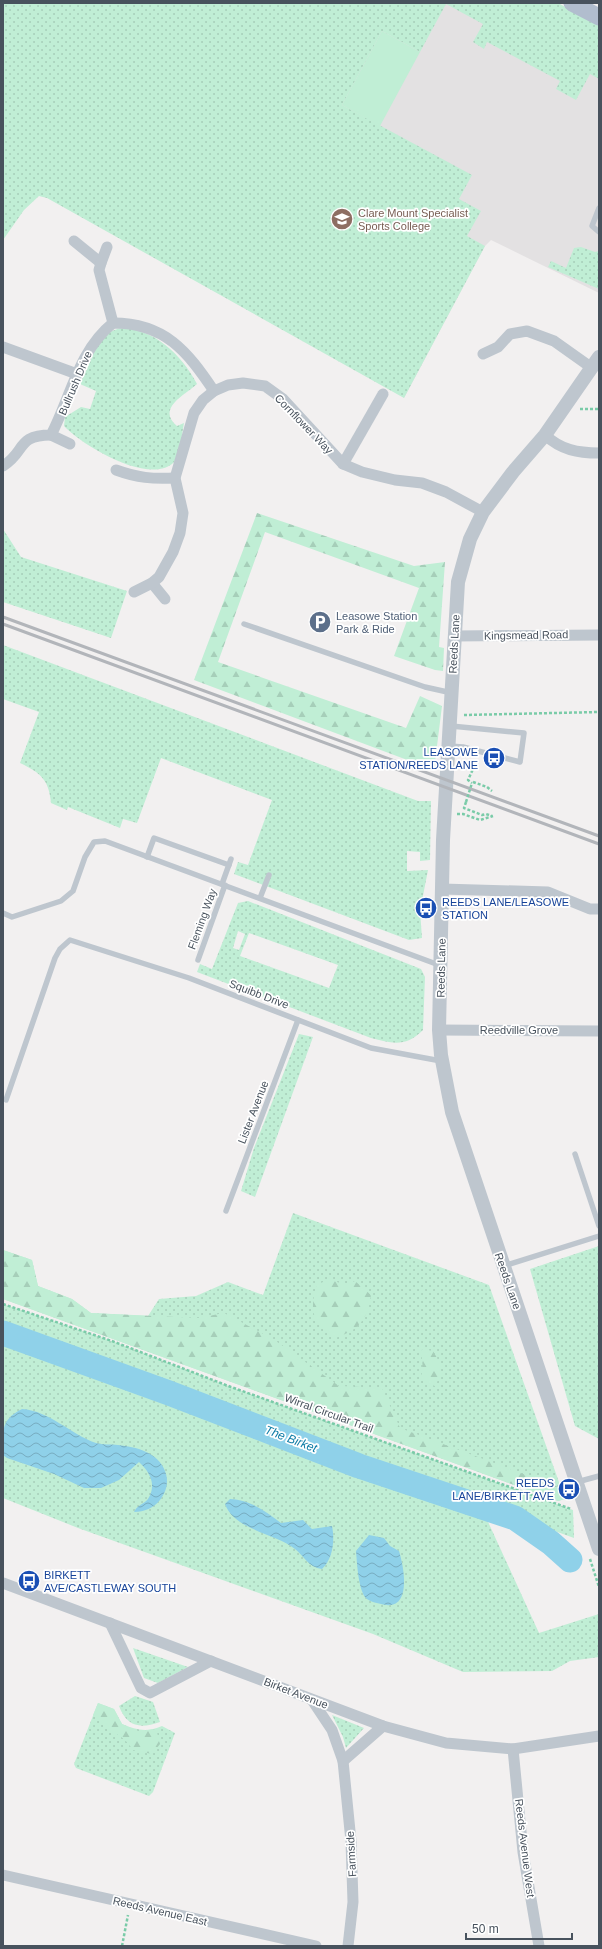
<svg xmlns="http://www.w3.org/2000/svg" width="602" height="1949" font-family="Arial,sans-serif">
<defs>
<pattern id="grass-dots" width="8" height="8" patternUnits="userSpaceOnUse"><rect width="8" height="8" fill="#c0eed5"/><path d="M2 2h.1M6 6h.1" fill="none" stroke="#a6ceb9" stroke-width="1.8" stroke-linecap="round"/></pattern>
<pattern id="forest-firs" width="22" height="20" patternUnits="userSpaceOnUse"><rect width="22" height="20" fill="#c0eed5"/><path d="M5 1l3.5 6h-7zM16 11l3.5 6h-7z" fill="#a6ceb9"/></pattern>
<pattern id="water-waves" width="16" height="10" patternUnits="userSpaceOnUse"><rect width="16" height="10" fill="#8fd1e9"/><path d="M0 5q4-4 8 0t8 0" fill="none" stroke="#77acc0"/></pattern>
</defs>
<rect width="100%" height="100%" fill="#f2f0f0"/>
<polygon fill="#e3e1e2" points="112,3 556,3 599,27 599,293 491,240 485,246 404,398"/>
<g fill="url(#grass-dots)" fill-rule="evenodd">
<polygon points="3,3 558,3 599,25 599,79 590,74 576,100 556,89 560,81 487,42 484,49 473,42 483,24 446,4 420,52 382,31 342,105 472,175 459,199 481,211 467,236 485,246 404,398 47,198 39,196 24,210 3,240"/>
<polygon points="581,247 595,252 599,251 599,289 548,267 551,261 566,268 574,248"/>
<path d="M120 328C154 328 182 355 197 384 185 395 156 408 177 426L184 423C182 433 180 458 172 464 146 484 82 445 64 426L65 417 81 407 90 409 96 391 80 384 100 339 107 333Z"/>
<polygon points="3,529 21,557 127,591 111,638 3,602"/>
<path d="M3 645 418 801H431L430 860 420 861V852L407 851V871L428 870 420 911 422 938 409 940 234 874 238 862 248 865 272 800 161 758 137 823 123 819 120 828 68 807 67 810 51 803C49 780 41 773 20 763L39 712 3 699Z"/>
<path d="M248 901 421 969 425 977 423 1030C406 1047 393 1044 371 1038L197 972 200 964 212 969 238 903ZM238 931 245 934 239 950 233 948ZM249 933 338 965 329 988 240 956Z"/>
<polygon points="299,1034 313,1037 255,1197 241,1191 254,1148"/>
<polygon points="293,1213 489,1285 565,1499 558,1501 3,1299 3,1250 32,1260 38,1286 72,1299 91,1313 148,1316 159,1299 196,1296 228,1282 263,1295"/>
<polygon points="599,1246 599,1439 575,1426 530,1269"/>
<polygon points="3,1304 112,1341 231,1387 573,1510 574,1538 488,1507 484,1513 539,1633 599,1614 599,1657 570,1661 552,1671 463,1672 373,1634 78,1528 3,1498"/>
<polygon points="133,1648 188,1667 158,1683 144,1678"/>
<path d="M135 1696 153 1702 160 1722C140 1729 127 1727 119 1706Z"/>
<path d="M98 1703 114 1709 122 1724C136 1730 147 1733 162 1726L175 1733 153 1792 149 1796 76 1768 74 1764Z"/>
<polygon points="332,1715 364,1728 346,1748 343,1737"/>
</g>
<g fill="url(#forest-firs)">
<polygon points="257,513 414,566 445,562 439,647 444,648 443,671 435,670 394,656 419,588 265,532 218,662 406,728 420,696 442,706 434,770 194,680"/>
<polygon points="3,1250 32,1260 38,1286 72,1299 91,1313 198,1318 224,1313 273,1339 339,1386 382,1388 400,1428 561,1488 565,1499 558,1501 3,1299"/>
<path d="M329 1279 345 1285 355 1281 371 1295C367 1319 360 1330 335 1338 312 1323 309 1310 317 1285Z"/>
<path d="M421 1349 433 1351C441 1364 443 1372 435 1386L420 1379 423 1370Z"/>
<path d="M98 1703 114 1709 122 1724 138 1731 156 1729 160 1744 152 1754 133 1750C126 1739 118 1734 107 1729L103 1721 93 1715Z"/>
</g>
<polygon fill="#c0eed5" points="382,31 420,52 380,126 342,105"/>
<g fill="url(#water-waves)">
<path d="M22 1409C50 1411 70 1434 96 1443 103 1445 111 1444 118 1445 136 1447 158 1452 165 1471 169 1481 167 1491 160 1500 154 1508 144 1512 134 1512 137 1505 144 1504 148 1499 157 1485 150 1472 139 1462L119 1480 101 1488H84L54 1474 7 1458 3 1455C3 1431 0 1420 22 1409Z"/>
<path d="M230 1499C251 1500 265 1511 281 1523L303 1520 312 1529 332 1526C335 1540 333 1559 322 1569 308 1567 305 1557 295 1549 277 1534 234 1530 225 1504Z"/>
<path d="M369 1535 384 1538 390 1546 399 1551C404 1567 413 1613 381 1604 376 1603 368 1601 365 1597 358 1587 357 1562 356 1551Z"/>
</g>
<g fill="none" stroke-linecap="round" stroke-linejoin="round">
<polyline stroke="#8fd1e9" stroke-width="25" points="3,1333 169,1393 359,1466 515,1518 551,1543 570,1560"/>
<g stroke="#7acba8" stroke-width="2.5" stroke-dasharray="3 2" stroke-linecap="butt">
<polyline points="580,409 599,409"/>
<polyline points="464,715 599,712"/>
<polyline points="465,765 473,769 468,780 472,783"/>
<polyline points="473,782 487,787 492,791"/>
<polyline points="466,802 464,808 482,815 486,814 492,816"/>
<polyline points="457,814 463,814 480,820 493,816"/>
<polyline points="3,1304 112,1341 231,1387 571,1509"/>
<polyline points="590,1559 599,1587"/>
<polyline points="122,1946 128,1915"/>
</g>
<g stroke="#bec6ce" stroke-width="5.5">
<polyline points="599,208 592,226 599,232"/>
<polyline points="244,624 425,687 452,693"/>
<polyline points="449,746 463,747 520,762 524,733 451,726"/>
<polyline points="147,857 154,838 229,865"/>
<polyline points="222,884 231,859"/>
<polyline points="260,898 269,875"/>
<polyline points="3,913 12,917 61,901 73,891 85,857 94,842 105,841 439,965"/>
<polyline points="198,960 225,885"/>
<polyline points="6,1100 55,958 60,949 70,940 189,978 371,1048 441,1061"/>
<polyline points="575,1154 599,1226"/>
<polyline points="226,1211 298,1020"/>
<polyline points="504,1266 599,1236"/>
<polyline points="577,1482 599,1476"/>
</g>
<g stroke="#bec6ce" stroke-width="11">
<polyline points="74,241 101,263 107,247"/>
<polyline points="101,263 99,270 113,323"/>
<polyline points="3,347 77,374"/>
<polyline points="483,354 498,347 510,334 527,331 554,341 592,368"/>
<polyline points="51,435 70,444"/>
<path d="M545 435C561 450 578 453 599 453"/>
<polyline points="343,464 383,394"/>
<path d="M3 466C26 452 16 435 51 435 71 397 78 351 113 323 165 323 187 351 214 391"/>
<path d="M116 470C138 478 152 479 175 478"/>
<polyline points="152,583 165,599"/>
<polyline points="134,592 152,583 159,577 173,552 180,533 183,513 175,478 194,413 203,400 214,391 228,385 243,383 265,386 283,399 343,464 362,472 395,480 422,483 446,492 483,512"/>
<polyline points="454,636 599,635"/>
<polyline points="442,889 548,892 590,909 599,909"/>
<polyline points="439,1030 599,1031"/>
<polyline points="3,1583 383,1726 446,1743 513,1749 599,1736"/>
<polyline points="110,1623 141,1688 150,1693 211,1661"/>
<polyline points="312,1700 332,1730 343,1761 351,1841 353,1902 348,1946"/>
<polyline points="513,1749 523,1852 539,1946"/>
<polyline points="343,1761 383,1726"/>
<polyline points="3,1875 316,1946"/>
</g>
<polyline stroke="#bec6ce" stroke-width="14" points="599,357 545,435 513,472 483,512 470,539 458,582 443,840 439,1030 441,1055 452,1112 599,1549"/>
<polyline stroke="#b1bdce" stroke-width="17" points="572,3 599,17"/>
<g stroke="#b2b5ba" stroke-width="3">
<polyline points="3,617 599,836"/>
<polyline points="3,624 599,844"/>
</g>
<polyline stroke="#7acba8" stroke-width="2.5" stroke-dasharray="3 2" stroke-linecap="butt" points="466,802 472,783"/>
</g>
<defs>
<g id="school-disc" transform="scale(1.15)"><circle r="9.5" fill="#8d6e63" stroke="#fff"/><path d="M0-5L7-2L0 1L-7-2ZM-4 1L0 2.5L4 1V4Q0 6-4 4Z" fill="#fff"/></g>
<g id="parking-disc" transform="scale(1.15)"><circle r="9.5" fill="#5c6f8a" stroke="#fff"/><path d="M-3.5-5.5H1a3.5 3.5 0 0 1 0 7H-1V5.5H-3.5ZM-1-3.4V-.6H.8a1.4 1.4 0 0 0 0-2.8Z" fill="#fff"/></g>
<g id="bus-disc" transform="scale(1.15)"><circle r="9.5" fill="#1a4fb4" stroke="#fff"/><path d="M-5-6H5V4H4V6H2V4H-2V6H-4V4H-5ZM-3.5-4V0h7V-4ZM-3.5 1.2v1.5H-2V1.2ZM2 1.2v1.5H3.5V1.2Z" fill="#fff"/></g>
</defs>
<g fill-rule="evenodd">
<use href="#school-disc" x="342" y="219"/>
<use href="#parking-disc" x="320" y="622"/>
<use href="#bus-disc" x="494" y="758"/>
<use href="#bus-disc" x="426" y="908"/>
<use href="#bus-disc" x="569" y="1489"/>
<use href="#bus-disc" x="29" y="1581"/>
</g>
<g text-anchor="middle" dominant-baseline="central" stroke-width="3.5" stroke-linejoin="round" paint-order="stroke">
<g font-size="11" fill="#785e54" stroke="#fff" text-anchor="start">
<text x="358" y="213">Clare Mount Specialist<tspan x="358" dy="13">Sports College</tspan></text>
</g>
<g font-size="11" fill="#48525d" stroke="#fff">
<text transform="translate(75 383) rotate(-67)">Bullrush Drive</text>
<text transform="translate(304 424) rotate(46)">Cornflower Way</text>
<text transform="translate(526 635) rotate(-1)">Kingsmead Road</text>
<text transform="translate(454 644) rotate(-87)">Reeds Lane</text>
<text transform="translate(202 919) rotate(-70)">Fleming Way</text>
<text transform="translate(441 968) rotate(-89)">Reeds Lane</text>
<text transform="translate(259 994) rotate(21)">Squibb Drive</text>
<text x="519" y="1030">Reedville Grove</text>
<text transform="translate(253 1112) rotate(-69)">Lister Avenue</text>
<text transform="translate(508 1281) rotate(71)">Reeds Lane</text>
<text transform="translate(329 1413) rotate(20)">Wirral Circular Trail</text>
<text transform="translate(296 1693) rotate(21)">Birket Avenue</text>
<text transform="translate(525 1848) rotate(83)">Reeds Avenue West</text>
<text transform="translate(351 1854) rotate(-93)">Farmside</text>
<text transform="translate(160 1911) rotate(13)">Reeds Avenue East</text>
</g>
<g font-size="11" fill="#4e5e75" stroke="#fff" text-anchor="start">
<text x="336" y="616">Leasowe Station<tspan x="336" dy="13">Park &amp; Ride</tspan></text>
</g>
<g font-size="11" fill="#164399" stroke="#fff" text-anchor="end">
<text x="478" y="752">LEASOWE<tspan x="478" dy="13">STATION/REEDS LANE</tspan></text>
<text x="442" y="902" text-anchor="start">REEDS LANE/LEASOWE<tspan x="442" dy="13">STATION</tspan></text>
<text x="554" y="1483">REEDS<tspan x="554" dy="13">LANE/BIRKETT AVE</tspan></text>
<text x="44" y="1575" text-anchor="start">BIRKETT<tspan x="44" dy="13">AVE/CASTLEWAY SOUTH</tspan></text>
</g>
<g font-size="12" font-style="italic" fill="#117ea7" stroke="#fff">
<text transform="translate(291 1439) rotate(21)">The Birket</text>
</g>
</g>
<rect width="602" height="1949" fill="none" stroke="#48525d" stroke-width="8"/>
<path d="M466 1933v6h106v-6" fill="none" stroke="#48525d" stroke-width="2"/>
<text x="472" y="1933" font-size="12" fill="#48525d" stroke="#ffffff" stroke-width="3" paint-order="stroke">50 m</text>
</svg>
